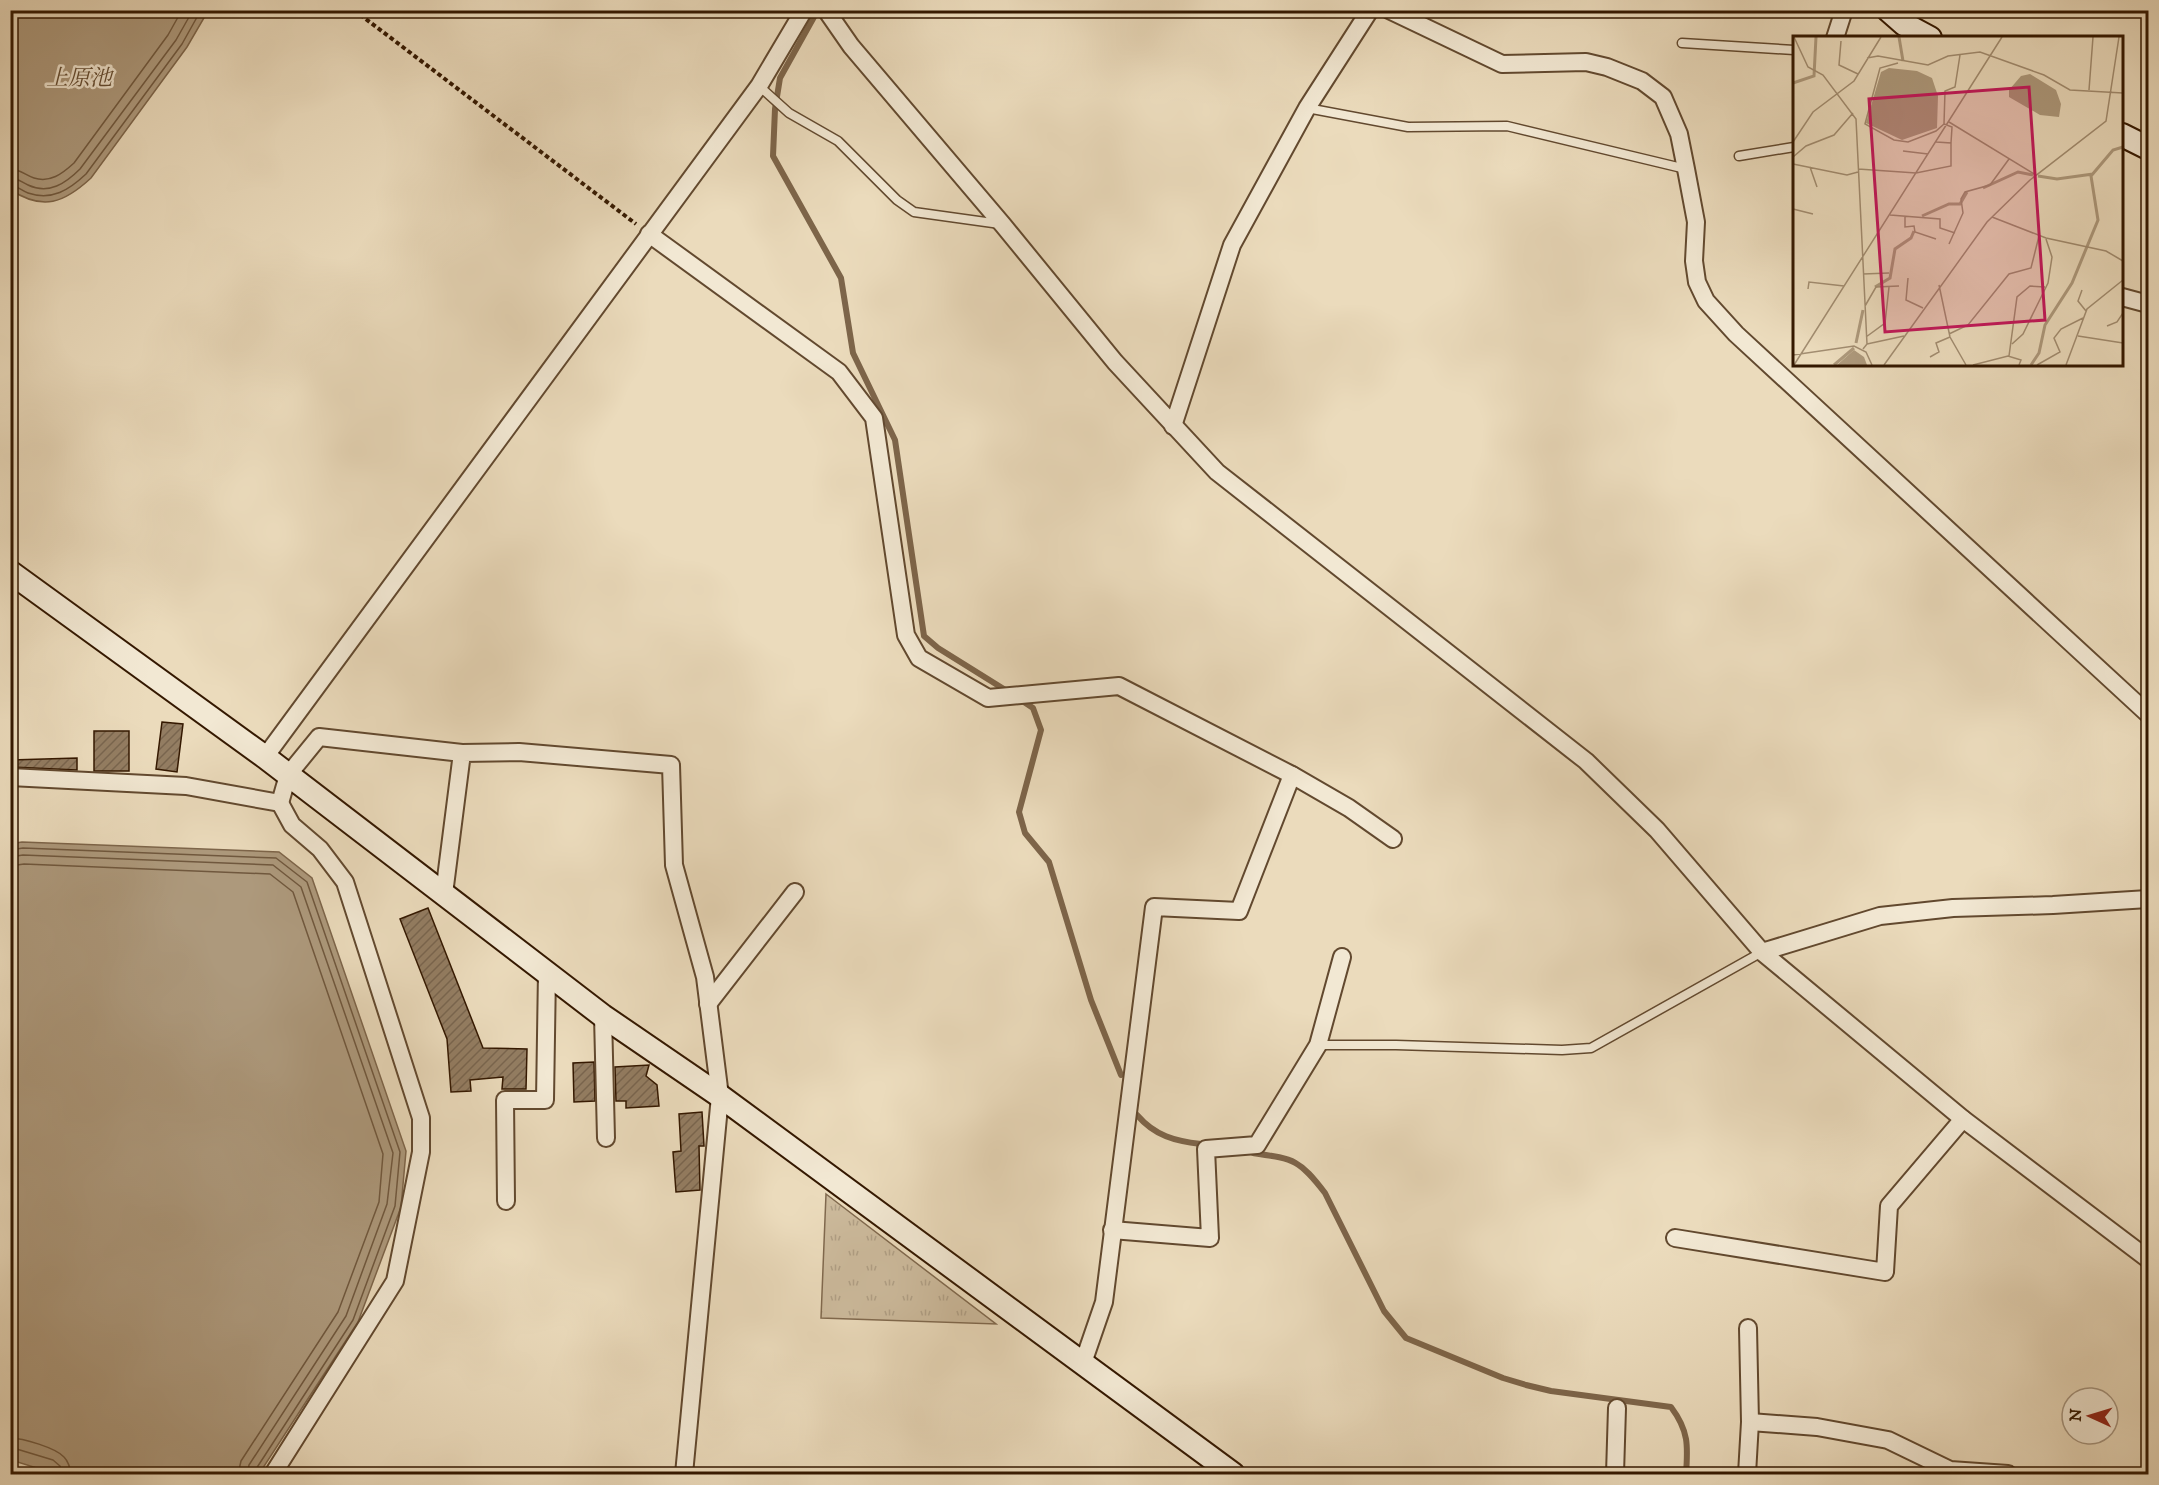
<svg xmlns="http://www.w3.org/2000/svg" width="2159" height="1485" font-family="'IM FELL DW Pica','Noto Serif JP',serif">
<defs>
<pattern id="grass-tufts" width="24" height="20" patternUnits="userSpaceOnUse" patternTransform="scale(1.5)"><rect width="24" height="20" fill="#ccba9c"/><path d="M3 7l-1-3M5 7V3M7 7l1-3M15 17l-1-3M17 17v-4M19 17l1-3" fill="none" stroke="#b09f85"/></pattern>
<pattern id="building-hatch" width="6" height="6" patternUnits="userSpaceOnUse" patternTransform="scale(1.5)"><rect width="6" height="6" fill="#937d62"/><path d="M-1 1l2-2M0 6l6-6M5 7l2-2" fill="none" stroke="#79654e"/></pattern>
</defs>
<rect width="100%" height="100%" fill="#ebdbbc"/>
<filter id="stains"><feTurbulence type="fractalNoise" baseFrequency=".00333" numOctaves="4"/><feColorMatrix values="0 0 0 0 .2 0 0 0 0 .09 0 0 0 0 .02 0 0 0 .5 -.17"/></filter>
<radialGradient id="worn" r=".72"><stop offset=".6" stop-color="#630" stop-opacity="0"/><stop offset="1" stop-color="#630" stop-opacity=".3"/></radialGradient>
<polygon fill="url(#grass-tufts)" stroke="#80694e" stroke-width="1.5" points="826,1194 996,1324 821,1318"/>
<g fill="#ad997c" stroke="#7d654a" stroke-width="1.5">
<path d="M10 11 11 10 208 11 187 47 91 178C64 203 43 211 11 190Z"/>
<polygon points="22,842 279,852 312,878 406,1151 401,1207 358,1322 259,1474 56,1474 11,1460 10,844"/>
</g>
<g fill="none" stroke-linecap="round" stroke-linejoin="round">
<g stroke="#70583e" stroke-width="1.5">
<path d="M10 169C20 169 25 175 34 178 50 183 62 174 74 163L168 35 182 10"/>
<path d="M10 178C18 178 21 182 28 185 49 195 66 183 80 169L176 40 193 10"/>
<path d="M10 185C18 186 22 191 28 193 52 201 69 190 86 174L182 44 201 10"/>
<polyline points="10,850 23,848 276,858 307,882 400,1152 395,1206 353,1320 256,1469 255,1474"/>
<polyline points="10,857 23,855 273,865 301,887 393,1153 387,1204 346,1316 249,1465 247,1474"/>
<polyline points="10,866 24,864 270,874 293,892 383,1154 379,1202 338,1312 241,1461 238,1474"/>
<path d="M10 1438C23 1438 56 1448 64 1457 69 1462 70 1468 71 1474"/>
<polyline points="10,1447 53,1460 60,1466 62,1474"/>
</g>
<g stroke="#7d654a" stroke-width="6">
<polyline points="815,10 814,17 780,78 775,109 773,156 841,278 853,353 895,440 924,636 938,648 1007,691"/>
<polyline points="1021,700 1033,708 1041,730 1019,812 1025,833 1049,862 1091,1000 1121,1075"/>
<path d="M1137 1115C1155 1136 1175 1141 1201 1144"/>
<path d="M1253 1153C1294 1159 1299 1159 1325 1193L1384 1311 1406 1338 1503 1378 1526 1385 1551 1391 1671 1407C1689 1431 1688 1446 1686 1474"/>
</g>
</g>
<g fill="url(#building-hatch)" stroke="#341800" stroke-width="1.5">
<polygon points="162,722 183,724 177,772 156,769"/>
<rect x="94" y="731" width="35" height="40"/>
<polygon points="77,758 77,770 11,767 11,760"/>
<polygon points="428,908 483,1048 527,1049 526,1089 502,1089 503,1077 470,1080 471,1091 451,1092 447,1039 400,919"/>
<polygon points="594,1062 595,1101 574,1102 573,1063"/>
<polygon points="649,1065 646,1076 657,1085 659,1106 626,1108 626,1101 616,1101 615,1067"/>
<polygon points="702,1112 704,1146 699,1146 700,1190 676,1192 673,1152 681,1151 679,1114"/>
</g>
<g fill="none" stroke-linecap="round" stroke-linejoin="round">
<g stroke="#62492f" stroke-width="11">
<g id="lane">
<polyline points="1682,43 1794,50"/>
<polyline points="759,86 789,113 838,141 897,200 914,212 1000,224"/>
<polyline points="1307,108 1408,127 1507,126 1686,169"/>
<polyline points="1739,156 1794,147"/>
<polyline points="1318,1045 1396,1045 1562,1050 1591,1048 1762,952"/>
</g>
</g>
<g stroke="#62492f" stroke-width="20">
<g id="street">
<polyline points="826,10 851,46 1003,225 1115,362 1217,472 1586,761 1657,830 1762,952 1963,1119 2148,1259"/>
<polyline points="1389,10 1502,64 1586,62 1607,67 1642,81 1663,97 1679,134 1686,169 1696,222 1694,261 1697,282 1706,301 1736,334 2148,714"/>
<polyline points="1835,38 1844,10"/>
<polyline points="649,234 839,372 874,418 906,635 919,658 988,698 1119,686 1292,775 1349,808 1393,839"/>
<polyline points="2122,297 2148,304"/>
<polyline points="1173,426 1232,245 1307,108 1370,10"/>
<polyline points="265,757 759,86 804,10"/>
<polyline points="10,777 186,786 280,803 288,775 319,737 462,753"/>
<polyline points="444,894 462,753 519,752 671,765 674,865 705,977 720,1096 684,1474"/>
<polyline points="1762,952 1880,916 1953,908 2053,905 2148,899"/>
<polyline points="708,1004 795,892"/>
<polyline points="603,1016 606,1138"/>
<polyline points="506,1201 505,1100 545,1100 547,972"/>
<polyline points="1112,1230 1210,1238 1206,1149 1257,1145 1318,1045 1342,957"/>
<polyline points="1675,1238 1885,1272 1889,1206 1963,1119"/>
<polyline points="1083,1363 1104,1302 1154,907 1239,911 1292,775"/>
<polyline points="1750,1422 1817,1427 1888,1440 1950,1470 2008,1474"/>
<polyline points="10,1474 11,1474"/>
<polyline points="273,1474 395,1281 421,1152 421,1118 345,882 320,849 292,825 280,803"/>
<polyline points="1615,1474 1617,1408"/>
<polyline points="1747,1474 1750,1422 1748,1328"/>
</g>
</g>
<g stroke="#341800" stroke-width="26">
<g id="secondary">
<polyline points="1888,10 1904,24 1930,38"/>
<polyline points="2122,135 2148,148"/>
<polyline points="10,572 265,757 603,1016 720,1096 1233,1474"/>
</g>
</g>
<polyline stroke="#341800" stroke-width="4" stroke-dasharray="4.5 3" stroke-linecap="butt" points="354,10 636,224"/>
<use href="#lane" stroke="#f2e8d3" stroke-width="8"/>
<use href="#street" stroke="#f2e8d3" stroke-width="16"/>
<use href="#secondary" stroke="#f2e8d3" stroke-width="22"/>
</g>
<g text-anchor="middle" dominant-baseline="central" stroke-width="5" stroke-linejoin="round" paint-order="stroke">
<g font-size="22" font-style="italic" fill="#644c32" stroke="#f2e8d3">
<text x="79" y="78">上原池</text>
</g>
</g>
<g transform="translate(1793 36)">
<rect width="330" height="330" fill="#ebdbbc"/>
<path d="M96 32 124 35 139 42 145 60 144 92 109 104 73 87 88 36ZM237 38 263 54 268 68 266 81 247 79 216 61V54L228 40ZM61 314 71 321 74 329H44Z" fill="#ad997c"/>
<path fill="none" stroke="#ad997c" stroke-width="3" d="M106 1 110 25M0 47 21 40 23 1M245 140 264 143 300 138M190 152 225 136 240 139M129 180 156 168H167L174 156M82 251 97 242 102 213 118 202 121 195M63 307 70 274M41 329 61 312M238 329 246 317 252 289 279 247 305 184 298 140 320 114 330 111"/>
<path fill="none" stroke="#a28d71" stroke-width="1.5" d="M1 1 15 31 30 39 63 83 74 308 70 313M48 5 46 29 65 38M74 22 85 20 135 29 155 20 187 16 251 39 277 54 330 57M105 27 87 32 72 88 101 104 115 106 143 95 151 88M296 54 300 1M156 86 243 139M0 106 20 76 61 45 88 1M158 107 159 91 151 88 152 55 162 51 167 19M110 115 135 118M0 121 13 110 41 99 60 77M0 128 54 139 65 136M17 131 24 151M65 133 123 137 158 130V107L143 106M0 173 20 178M97 179 147 183V192L162 197M112 181V191L121 190 122 196 143 203M199 181 253 202 313 215 330 225M156 208 170 177 168 163 172 156 197 149 216 123M70 238 96 237M115 242 113 264 130 272M146 249 157 301 173 329M15 253 16 246 51 250M289 254 285 265 293 275M72 270 83 251 106 250M314 290 324 286 330 277M156 298 175 289 216 238 238 232 246 200M285 300 330 307M73 301 92 287 96 251M74 308 111 300M219 308 230 298 255 247 259 221 253 203M0 319 61 310 73 316 79 329M216 320 224 261 237 250 252 251M137 321 146 316 143 307 157 301M1 329 209 1M91 329 194 186 237 144 313 85 326 1M180 329 215 320 228 324 226 329M244 329 267 316 261 302 268 293 290 282M273 329 294 273 330 244"/>
<path fill="#c2185b" fill-opacity="0.15" stroke="#c2185b" stroke-width="3" d="M236 51 252 284 92 296 76 63Z"/>
<rect width="330" height="330" fill="none" stroke="#341800" stroke-width="3"/>
</g>
<rect width="2159" height="1485" fill="none" stroke="#ebdbbc" stroke-width="36"/>
<rect x="12" y="12" width="2135" height="1461" fill="none" stroke="#341800" stroke-width="3"/>
<rect x="18" y="18" width="2123" height="1449" fill="none" stroke="#341800" stroke-width="1.5"/>
<g transform="translate(2090 1416) rotate(274)"><circle r="28" fill="#f2e8d3" stroke="#a6957f" stroke-width="1.5"/>
<path d="M0-4.5L10 22L0 15L-10 22Z" fill="#8f2418"/>
<text y="-9" font-size="16" font-weight="bold" text-anchor="middle" fill="#341800">N</text>
</g>
<rect width="100%" height="100%" filter="url(#stains)"/>
<rect width="100%" height="100%" fill="url(#worn)"/>
</svg>
